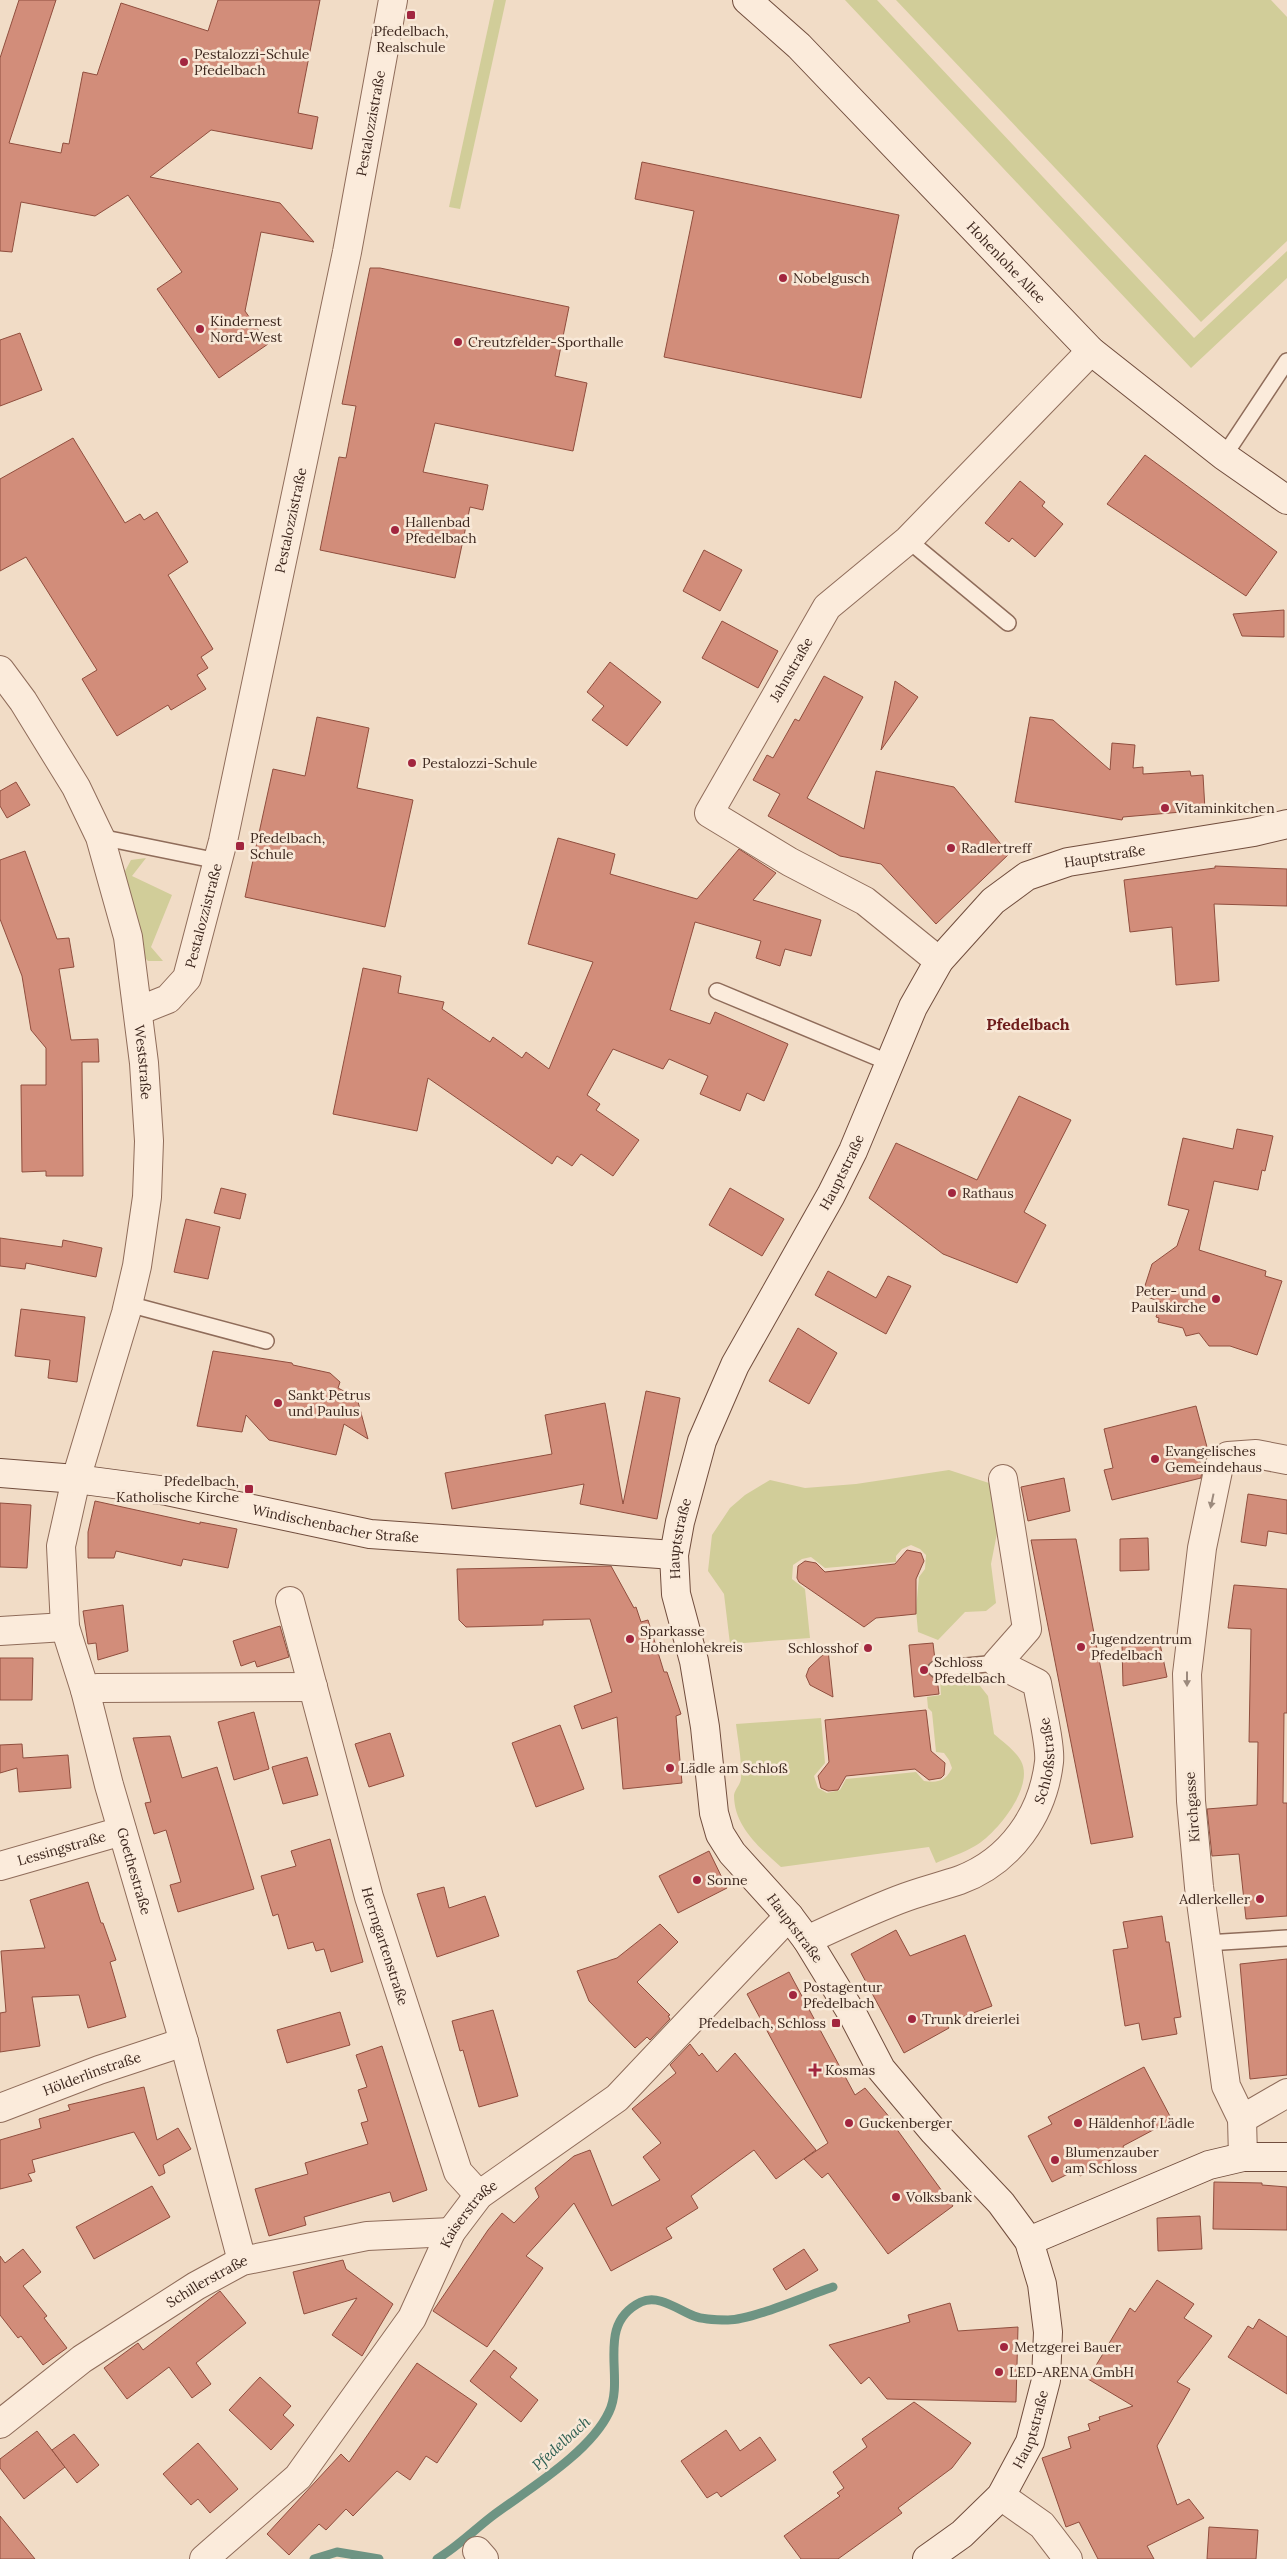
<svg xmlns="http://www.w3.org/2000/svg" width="1287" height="2559" font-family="Lora,serif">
<rect width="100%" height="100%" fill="#f1dcc6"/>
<g fill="#d1cd99">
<polygon points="494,0 506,0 460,209 449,207"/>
<polygon points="845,0 877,0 1194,338 1287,251 1287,278 1191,368"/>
<polygon points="896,0 1271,0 1287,17 1287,241 1201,322"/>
<polygon points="146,858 132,876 172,895 151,947 163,961 148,961 141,954 124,873 131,860"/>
<polygon points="949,1470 992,1484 998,1528 991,1564 996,1603 986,1611 965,1612 938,1640 918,1632 916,1610 919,1577 925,1569 926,1555 920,1549 911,1545 902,1549 896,1556 896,1562 825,1568 811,1557 802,1559 793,1565 792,1579 805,1589 810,1638 730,1644 724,1594 708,1571 712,1535 730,1508 745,1495 770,1480 805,1488 856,1484"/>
<path d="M973 1677 988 1696 994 1734C1003 1742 1015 1750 1021 1761 1035 1787 996 1834 975 1846 963 1853 948 1858 936 1863L929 1847 781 1867C760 1848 734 1827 734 1795 735 1789 741 1784 741 1778 742 1760 738 1741 736 1724L821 1718 825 1763 814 1776 818 1788 827 1793 840 1790 846 1779 916 1772 924 1781C938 1783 946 1781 952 1768L949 1760 944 1753 936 1752 932 1712 928 1708 927 1697 941 1695 940 1680Z"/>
</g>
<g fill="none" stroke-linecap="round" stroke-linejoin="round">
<g stroke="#6e9483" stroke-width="9">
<polyline points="314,2559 337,2552 379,2559"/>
<path d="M437 2559C457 2547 473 2531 491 2517 527 2490 590 2453 609 2412 626 2377 594 2325 641 2302 659 2294 678 2310 694 2316 704 2320 718 2320 728 2320 752 2320 808 2295 833 2287"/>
</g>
</g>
<g fill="#d28d7a" stroke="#904e3e">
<polygon points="19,0 56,0 9,143 61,153 63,143 69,144 83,72 97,75 121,3 208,31 218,0 320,0 298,113 318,117 312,149 211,130 150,177 280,203 314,242 261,232 245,311 268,344 219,378 157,289 182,272 128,195 95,216 21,202 12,252 0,251 0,58"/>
<polygon points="642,162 899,215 861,398 664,357 694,211 635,199"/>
<polygon points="370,268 380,268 569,307 555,376 587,383 573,451 435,423 423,472 488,485 483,510 470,507 455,578 320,550 339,457 346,458 356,406 342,404"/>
<polygon points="20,333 42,390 0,406 0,340"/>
<polygon points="73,438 125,523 140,514 144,520 157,512 188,562 168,575 213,649 201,657 208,668 197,675 206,689 171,710 168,705 117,736 82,679 97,670 26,557 0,571 0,479"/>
<polygon points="1145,455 1277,552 1246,596 1107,504"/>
<polygon points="1020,481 1045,502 1042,506 1063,524 1035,557 1012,538 1009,542 985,523"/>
<polygon points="704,550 742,570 720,611 683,591"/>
<polygon points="1284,610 1284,637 1242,636 1233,614"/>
<polygon points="722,621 778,651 758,688 702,658"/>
<polygon points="610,662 661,702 627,746 592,720 604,706 587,692"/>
<polygon points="824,676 863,697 807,798 864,829 876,771 954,787 1009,854 936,924 881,864 840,856 768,816 780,794 753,780 767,755 773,758 795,719 799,721"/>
<polygon points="895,681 918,697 881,750"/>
<polygon points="317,717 369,728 357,788 413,800 385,927 245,897 273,769 305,776"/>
<polygon points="1030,717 1053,720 1110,770 1112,743 1135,745 1133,768 1143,767 1143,774 1190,771 1191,776 1203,775 1205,810 1123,817 1122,820 1015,802"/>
<polygon points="16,782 30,805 7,818 0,806 0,791"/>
<polygon points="558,838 615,854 610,874 697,899 739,849 776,873 753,900 821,920 811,956 785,949 780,966 756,958 761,941 695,922 670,1010 710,1024 715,1012 788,1044 764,1101 747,1093 740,1111 700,1094 708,1076 669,1059 663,1069 613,1049 587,1095 600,1104 596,1110 639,1140 613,1176 581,1154 572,1166 557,1156 552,1164 428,1078 417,1131 333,1114 363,968 401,976 398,993 444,1002 442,1009 490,1042 493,1037 522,1058 526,1052 549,1069 593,962 528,944"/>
<polygon points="25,851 57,939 69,938 74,967 59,969 71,1040 98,1039 99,1062 82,1062 83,1176 46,1176 46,1171 22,1172 21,1085 46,1085 46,1048 31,1030 22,976 0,919 0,860"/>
<polygon points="1215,866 1287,869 1287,906 1214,904 1219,981 1176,985 1172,927 1130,932 1124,880 1215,868"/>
<polygon points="1019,1096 1071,1120 1024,1212 1046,1225 1017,1283 943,1254 869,1198 896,1143 977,1180"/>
<polygon points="1237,1129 1273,1136 1265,1171 1262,1170 1258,1190 1214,1181 1199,1250 1266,1271 1265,1276 1282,1281 1257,1355 1230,1346 1209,1346 1199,1333 1186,1336 1183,1328 1158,1322 1159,1318 1156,1317 1161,1302 1142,1295 1152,1264 1177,1246 1189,1210 1168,1205 1183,1138 1233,1149"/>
<polygon points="221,1188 246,1194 240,1219 214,1213"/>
<polygon points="730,1188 784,1219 762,1256 709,1225"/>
<polygon points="186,1219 220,1227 208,1279 174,1272"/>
<polygon points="0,1238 62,1247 63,1240 102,1248 96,1277 26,1263 25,1269 0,1266"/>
<polygon points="828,1271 876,1298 888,1276 911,1286 886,1334 815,1295"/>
<polygon points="21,1309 85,1317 77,1382 48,1378 50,1360 15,1356"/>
<polygon points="798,1328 837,1353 809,1404 769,1381"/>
<polygon points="213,1351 292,1363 293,1365 330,1373 340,1382 338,1388 357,1398 368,1439 344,1424 336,1455 269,1440 246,1415 242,1432 197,1426"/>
<polygon points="646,1391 680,1398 657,1519 580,1504 584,1484 452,1509 445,1473 552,1454 545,1415 605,1403 623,1504"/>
<polygon points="1196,1406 1207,1447 1197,1450 1202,1470 1201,1478 1112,1500 1104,1470 1113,1468 1104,1429"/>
<polygon points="1064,1478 1070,1511 1028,1521 1021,1487"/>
<polygon points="1248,1494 1287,1500 1287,1534 1268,1531 1266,1546 1241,1542"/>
<polygon points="95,1501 200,1524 200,1522 237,1529 228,1568 183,1559 181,1566 116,1551 114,1558 88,1558 88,1532"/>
<polygon points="0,1503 31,1505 27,1568 0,1567"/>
<polygon points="1148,1538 1149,1570 1120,1571 1120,1539"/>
<polygon points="1076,1539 1133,1837 1091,1844 1031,1540"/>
<polygon points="907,1550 921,1553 924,1561 916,1579 916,1614 876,1618 864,1627 799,1582 797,1578 798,1566 805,1561 816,1563 825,1572 895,1564"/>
<polygon points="611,1566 634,1608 636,1607 641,1622 648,1620 664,1672 667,1672 681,1714 676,1716 682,1783 623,1789 617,1717 582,1729 574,1706 612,1692 590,1619 543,1620 543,1625 466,1627 459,1620 457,1569"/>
<polygon points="1234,1585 1287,1589 1287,1713 1284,1713 1283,1803 1287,1803 1287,1916 1246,1919 1239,1854 1212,1856 1207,1809 1257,1805 1258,1742 1249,1742 1251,1629 1228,1628"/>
<polygon points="123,1605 128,1651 98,1660 96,1643 88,1644 83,1611"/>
<polygon points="280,1626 289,1657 257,1667 255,1661 241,1666 233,1641"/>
<polygon points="1159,1639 1167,1677 1123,1686 1122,1646"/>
<polygon points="933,1643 935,1660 928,1665 927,1670 932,1677 937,1678 939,1694 914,1697 909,1645"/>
<polygon points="828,1650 833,1697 810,1685 806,1676 809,1668"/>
<polygon points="0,1658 33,1658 32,1700 0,1700"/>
<polygon points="926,1710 931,1751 945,1763 944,1775 941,1778 929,1780 915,1769 846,1776 838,1790 828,1791 821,1788 818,1776 829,1762 825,1720"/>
<polygon points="254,1712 269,1769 234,1780 218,1722"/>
<polygon points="560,1725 584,1789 536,1807 512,1743"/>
<polygon points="390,1733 404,1776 369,1787 355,1744"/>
<polygon points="170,1736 182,1778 217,1767 254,1889 178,1912 170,1885 181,1882 166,1830 154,1834 145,1803 151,1802 133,1738"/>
<polygon points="22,1744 23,1758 68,1755 71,1788 19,1792 17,1768 0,1773 0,1745"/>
<polygon points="307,1757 318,1795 283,1804 272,1767"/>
<polygon points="330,1839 363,1962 331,1972 324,1949 316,1951 313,1942 288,1949 278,1914 273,1916 261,1876 296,1866 291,1851"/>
<polygon points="709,1851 727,1888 678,1913 659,1876"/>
<polygon points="88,1882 101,1923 103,1923 116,1960 110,1962 126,2017 88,2028 79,1995 32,1997 40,2046 0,2052 0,2013 6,2012 1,1951 45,1948 30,1900"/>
<polygon points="444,1887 449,1908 485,1896 499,1936 437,1957 417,1894"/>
<polygon points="1162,1916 1166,1942 1169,1942 1181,2017 1174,2018 1177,2034 1142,2040 1139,2023 1125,2026 1113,1950 1128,1948 1123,1922"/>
<polygon points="660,1924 678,1942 637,1982 670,2015 668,2016 670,2019 650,2040 647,2037 635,2048 589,2001 577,1971 617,1958"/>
<polygon points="896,1930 910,1956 965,1935 992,2006 946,2023 949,2028 904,2053 851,1954"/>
<polygon points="1287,1959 1287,2075 1250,2079 1240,1964"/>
<polygon points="789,1972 855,2095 865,2088 891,2119 890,2120 953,2206 888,2254 828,2173 822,2178 804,2159 828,2143 747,1994"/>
<polygon points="493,2010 518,2096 479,2107 463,2050 460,2051 452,2021"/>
<polygon points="340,2012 350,2045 287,2063 277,2030"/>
<polygon points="690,2044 699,2056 702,2053 717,2072 735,2053 816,2150 776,2179 754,2150 691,2196 698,2208 666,2228 672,2238 611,2271 574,2203 526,2256 543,2268 487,2347 433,2311 488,2230 502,2213 514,2223 539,2197 535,2188 574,2156 590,2150 612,2206 660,2180 643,2157 661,2143 632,2109 676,2073 670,2065"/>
<polygon points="382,2046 427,2190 393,2202 390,2192 304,2217 306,2225 269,2236 255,2189 308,2174 305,2163 368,2144 361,2123 368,2121 358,2090 367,2087 356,2055"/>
<polygon points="1144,2067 1172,2120 1123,2146 1126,2152 1080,2176 1076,2170 1052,2182 1028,2136 1052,2124 1048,2117"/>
<polygon points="144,2087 157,2140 178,2128 191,2149 163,2165 165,2173 159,2176 134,2132 32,2160 35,2172 28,2174 32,2181 0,2189 0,2140 41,2128 39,2119 70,2110 68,2105"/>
<polygon points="1214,2182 1262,2183 1262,2185 1287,2187 1287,2230 1213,2229"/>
<polygon points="152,2186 170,2217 94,2259 76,2227"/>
<polygon points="1200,2216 1202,2249 1158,2251 1157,2218"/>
<polygon points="23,2249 41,2272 23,2286 47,2316 44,2318 67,2348 43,2365 21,2336 18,2338 0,2315 0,2256 5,2263"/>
<polygon points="804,2249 818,2270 786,2290 773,2269"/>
<polygon points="343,2260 346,2269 393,2304 362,2356 332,2335 357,2298 304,2314 293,2272"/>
<polygon points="1157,2280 1194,2304 1184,2318 1212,2336 1177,2382 1190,2389 1157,2446 1177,2505 1189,2499 1204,2518 1147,2546 1154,2559 1098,2559 1079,2522 1066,2527 1042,2458 1071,2448 1068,2437 1090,2430 1088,2424 1100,2420 1099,2417 1133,2406 1088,2379 1130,2308 1135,2312"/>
<polygon points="220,2291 246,2323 196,2363 211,2384 192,2398 169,2367 127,2399 104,2368 138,2343 143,2350"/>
<polygon points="950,2303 958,2331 1018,2327 1016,2402 887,2399 869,2377 861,2384 829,2345 910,2322 908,2315"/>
<polygon points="1259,2319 1287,2337 1287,2394 1228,2357 1248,2326 1253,2329"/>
<polygon points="494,2350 517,2368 510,2377 538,2400 521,2422 470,2381"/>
<polygon points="417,2363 477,2404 437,2463 426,2456 410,2480 397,2471 353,2516 346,2509 326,2530 319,2524 289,2555 267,2534 341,2454 349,2462"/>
<polygon points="260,2377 291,2406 283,2415 294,2425 271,2450 229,2410"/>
<polygon points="914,2402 971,2443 952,2468 898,2508 902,2513 838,2559 801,2559 784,2536 840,2496 837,2493 844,2488 833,2472 867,2447 862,2439"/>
<polygon points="726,2430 740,2451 760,2437 776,2460 721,2497 717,2492 707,2498 681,2461"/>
<polygon points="37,2431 65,2467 24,2499 0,2468 0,2459"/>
<polygon points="74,2434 99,2465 77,2483 52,2450"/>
<polygon points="198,2443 238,2489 210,2513 198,2499 191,2505 163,2474"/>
<polygon points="0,2516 35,2559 0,2559"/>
<polygon points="1209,2527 1258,2530 1256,2559 1207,2559"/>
</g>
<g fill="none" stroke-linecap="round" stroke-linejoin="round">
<g stroke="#8f6c5a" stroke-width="18">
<g id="lane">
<polyline points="1224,456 1287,361"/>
<polyline points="908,540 1008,623"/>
<polyline points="100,837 218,861"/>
<polyline points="717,991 890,1063"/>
<polyline points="128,1304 266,1341"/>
<polyline points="936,1669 997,1663"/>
<polyline points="1206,1943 1287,1938"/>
</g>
</g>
<g stroke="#8f6c5a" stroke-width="30">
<g id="street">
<path id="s1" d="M0 670 23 701 76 787 100 837 128 937 144 1063 149 1141 147 1197 137 1266 126 1313 76 1479 61 1546 65 1627 85 1690 109 1785 184 2042 242 2261"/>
<path id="s2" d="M939 961 865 901 790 862 709 813 827 607 908 540 1091 351"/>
<path id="s3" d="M138 1011 168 999 187 978 223 841 347 252 393 0"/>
<path id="s4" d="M290 1601 369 1897 458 2172 479 2195"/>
<polyline points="0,1631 65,1627"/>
<polyline points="85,1690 97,1688 313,1687"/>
<path id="s5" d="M0 1866 122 1831"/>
<path id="s6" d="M807 1940C837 1926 867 1912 898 1900 918 1892 939 1887 960 1880 1011 1861 1043 1814 1049 1762 1051 1746 1040 1701 1037 1683L997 1663 1027 1629 1003 1479"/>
<path id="s7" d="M0 2108 99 2070 184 2042"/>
<polyline points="1242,2119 1287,2093"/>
<polyline points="1243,2157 1242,2119 1226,2086 1199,1887 1191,1801 1187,1674 1202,1548 1219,1466 1228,1456 1256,1454 1287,1460"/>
<path id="s8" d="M0 2424 82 2359 196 2286 242 2261 367 2236 451 2232"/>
<polyline points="1001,2496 1042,2525 1068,2559"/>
<polyline points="477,2551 484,2559"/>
<path id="s9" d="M204 2559 298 2477 412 2318 451 2232 479 2195 617 2098 789 1916"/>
</g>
</g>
<g stroke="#714d3d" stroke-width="30">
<g id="secondary">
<path id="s10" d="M747 0 799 46 1091 351 1224 456 1287 500"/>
<path id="s11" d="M0 1473 76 1479 167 1491 370 1534 674 1555"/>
<polyline points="1029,2241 1209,2165 1243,2157 1287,2157"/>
<path id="s12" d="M927 2559 962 2534 1001 2496 1030 2442 1046 2380 1048 2332 1042 2284 1029 2241 1001 2203 934 2132 881 2069 854 2017 807 1940 789 1916 732 1853 720 1834 714 1813 705 1727 694 1661 676 1594 674 1555 680 1522 702 1441 735 1365 831 1195 853 1151 913 1007 939 961 993 901 1027 876 1068 862 1254 832 1287 824"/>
</g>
</g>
<use href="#lane" stroke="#fbebdb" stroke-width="15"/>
<use href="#street" stroke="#fbebdb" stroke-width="28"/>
<use href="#secondary" stroke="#fbebdb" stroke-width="28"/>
</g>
<defs><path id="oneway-solid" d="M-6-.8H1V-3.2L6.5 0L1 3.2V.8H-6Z" transform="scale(1.25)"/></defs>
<g fill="#9c8a7d">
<use href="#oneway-solid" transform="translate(1212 1501) rotate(102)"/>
<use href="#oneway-solid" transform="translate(1187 1679) rotate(90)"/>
</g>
<g fill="#a2263f" stroke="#f8e8d7" stroke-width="2">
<rect x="406" y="10" width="10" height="10" rx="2.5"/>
<circle cx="184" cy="62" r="5"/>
<circle cx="783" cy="278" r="5"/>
<circle cx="200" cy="329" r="5"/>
<circle cx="458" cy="342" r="5"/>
<circle cx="395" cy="530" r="5"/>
<circle cx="412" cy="763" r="5"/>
<circle cx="1165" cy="808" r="5"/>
<rect x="235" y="841" width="10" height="10" rx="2.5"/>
<circle cx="951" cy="848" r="5"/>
<circle cx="952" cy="1193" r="5"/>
<circle cx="1216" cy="1299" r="5"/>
<circle cx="278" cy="1403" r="5"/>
<circle cx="1155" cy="1459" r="5"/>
<rect x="244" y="1484" width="10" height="10" rx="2.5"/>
<circle cx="630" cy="1639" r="5"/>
<circle cx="1081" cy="1647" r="5"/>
<circle cx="868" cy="1648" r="5"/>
<circle cx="924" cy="1670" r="5"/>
<circle cx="670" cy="1768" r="5"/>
<circle cx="697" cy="1880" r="5"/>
<circle cx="1260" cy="1899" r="5"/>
<circle cx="793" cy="1995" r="5"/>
<circle cx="912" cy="2019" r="5"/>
<rect x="831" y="2018" width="10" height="10" rx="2.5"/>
<path d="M812.5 2062.5h5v5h5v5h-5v5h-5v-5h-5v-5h5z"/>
<circle cx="849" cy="2123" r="5"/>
<circle cx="1078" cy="2123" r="5"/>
<circle cx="1055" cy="2160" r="5"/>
<circle cx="896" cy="2197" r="5"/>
<circle cx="1004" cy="2347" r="5"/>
<circle cx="999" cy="2372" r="5"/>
</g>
<g text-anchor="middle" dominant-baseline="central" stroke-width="5" stroke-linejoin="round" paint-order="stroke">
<g font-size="14" fill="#3e281f" stroke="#f8e8d7" text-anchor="start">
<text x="411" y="31" text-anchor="middle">Pfedelbach,<tspan x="411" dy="16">Realschule</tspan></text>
<text x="194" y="54">Pestalozzi-Schule<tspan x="194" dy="16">Pfedelbach</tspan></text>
<text x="793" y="278">Nobelgusch</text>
<text x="210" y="321">Kindernest<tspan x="210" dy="16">Nord-West</tspan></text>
<text x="468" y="342">Creutzfelder-Sporthalle</text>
<text x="405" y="522">Hallenbad<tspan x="405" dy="16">Pfedelbach</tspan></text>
<text x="422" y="763">Pestalozzi-Schule</text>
<text x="1175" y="808">Vitaminkitchen</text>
<text x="250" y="838">Pfedelbach,<tspan x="250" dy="16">Schule</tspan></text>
<text x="961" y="848">Radlertreff</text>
<text x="962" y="1193">Rathaus</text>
<text x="1206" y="1291" text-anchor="end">Peter- und<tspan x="1206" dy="16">Paulskirche</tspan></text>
<text x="288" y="1395">Sankt Petrus<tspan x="288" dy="16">und Paulus</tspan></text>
<text x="1165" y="1451">Evangelisches<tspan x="1165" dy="16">Gemeindehaus</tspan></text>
<text x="239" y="1481" text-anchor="end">Pfedelbach,<tspan x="239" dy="16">Katholische Kirche</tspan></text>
<text x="640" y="1631">Sparkasse<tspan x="640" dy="16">Hohenlohekreis</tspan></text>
<text x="1091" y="1639">Jugendzentrum<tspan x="1091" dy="16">Pfedelbach</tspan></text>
<text x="858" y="1648" text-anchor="end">Schlosshof</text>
<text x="934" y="1662">Schloss<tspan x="934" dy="16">Pfedelbach</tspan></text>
<text x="680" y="1768">Lädle am Schloß</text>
<text x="707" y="1880">Sonne</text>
<text x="1250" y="1899" text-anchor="end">Adlerkeller</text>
<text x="803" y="1987">Postagentur<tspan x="803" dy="16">Pfedelbach</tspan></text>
<text x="922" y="2019">Trunk dreierlei</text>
<text x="826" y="2023" text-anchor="end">Pfedelbach, Schloss</text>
<text x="825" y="2070">Kosmas</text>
<text x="859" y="2123">Guckenberger</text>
<text x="1088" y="2123">Häldenhof Lädle</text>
<text x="1065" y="2152">Blumenzauber<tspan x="1065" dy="16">am Schloss</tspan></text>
<text x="906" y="2197">Volksbank</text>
<text x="1014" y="2347">Metzgerei Bauer</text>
<text x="1009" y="2372">LED-ARENA GmbH</text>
</g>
<g font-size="14" fill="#3e281f" stroke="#f8e8d7">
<text stroke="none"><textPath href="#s3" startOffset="935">Pestalozzistraße</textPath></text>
<text stroke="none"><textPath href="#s10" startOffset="369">Hohenlohe Allee</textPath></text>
<text stroke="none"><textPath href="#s3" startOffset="530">Pestalozzistraße</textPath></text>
<text stroke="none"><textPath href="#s2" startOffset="440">Jahnstraße</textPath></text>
<text stroke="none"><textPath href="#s12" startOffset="2018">Hauptstraße</textPath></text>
<text stroke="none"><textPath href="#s3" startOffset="125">Pestalozzistraße</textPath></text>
<text stroke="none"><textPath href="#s1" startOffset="425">Weststraße</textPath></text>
<text stroke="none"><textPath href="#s12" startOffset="1582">Hauptstraße</textPath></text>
<text stroke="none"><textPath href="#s11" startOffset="340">Windischenbacher Straße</textPath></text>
<text stroke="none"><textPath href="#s12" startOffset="1178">Hauptstraße</textPath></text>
<text stroke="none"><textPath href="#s6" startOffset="321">Schloßstraße</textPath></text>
<text transform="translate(1192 1807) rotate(-94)">Kirchgasse</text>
<text stroke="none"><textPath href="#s5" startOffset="64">Lessingstraße</textPath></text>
<text stroke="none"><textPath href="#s1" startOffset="1255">Goethestraße</textPath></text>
<text transform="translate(795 1928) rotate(53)">Hauptstraße</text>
<text stroke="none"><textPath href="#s4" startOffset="358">Herrngartenstraße</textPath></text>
<text stroke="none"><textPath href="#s7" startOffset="98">Hölderlinstraße</textPath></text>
<text stroke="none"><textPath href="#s9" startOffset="440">Kaiserstraße</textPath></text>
<text stroke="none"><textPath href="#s8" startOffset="252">Schillerstraße</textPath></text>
<text stroke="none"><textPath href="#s12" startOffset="171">Hauptstraße</textPath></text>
</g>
<g font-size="15" font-style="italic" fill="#2d5f52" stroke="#f8e8d7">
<text transform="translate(561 2443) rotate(-42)">Pfedelbach</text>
</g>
<g font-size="16" font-weight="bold" fill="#6e1c1b" stroke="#f8e8d7">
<text x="1028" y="1024">Pfedelbach</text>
</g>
</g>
</svg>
